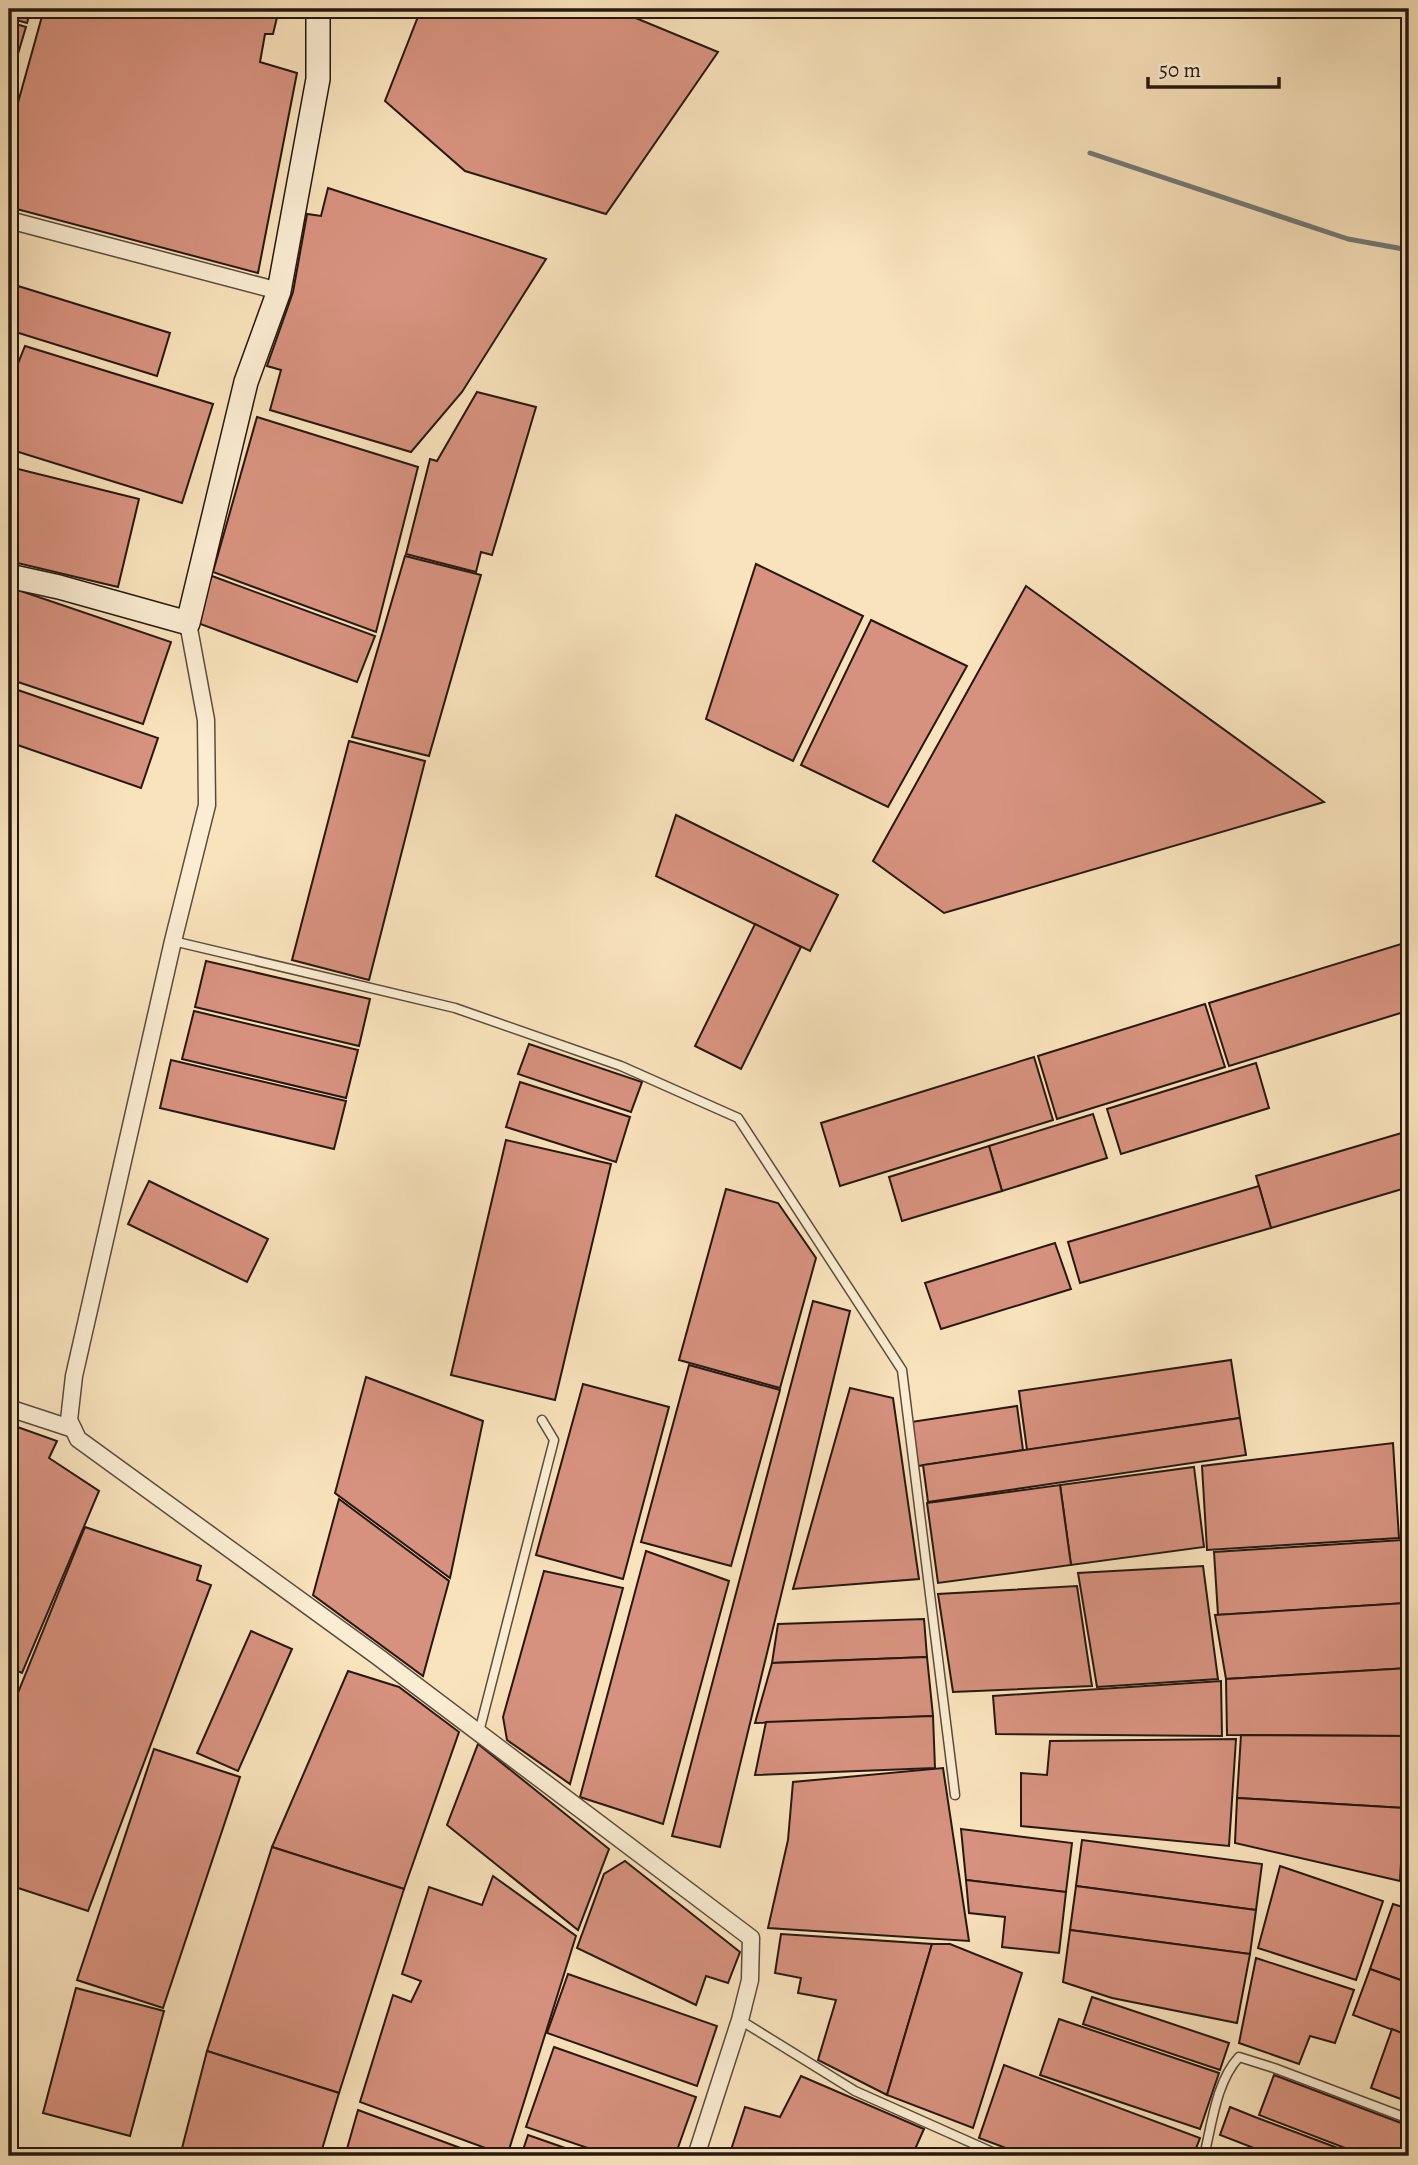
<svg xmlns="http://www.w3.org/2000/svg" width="1418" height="2165" font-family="Alegreya,serif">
<rect width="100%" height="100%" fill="#f9e3bc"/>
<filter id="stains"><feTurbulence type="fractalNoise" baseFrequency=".00286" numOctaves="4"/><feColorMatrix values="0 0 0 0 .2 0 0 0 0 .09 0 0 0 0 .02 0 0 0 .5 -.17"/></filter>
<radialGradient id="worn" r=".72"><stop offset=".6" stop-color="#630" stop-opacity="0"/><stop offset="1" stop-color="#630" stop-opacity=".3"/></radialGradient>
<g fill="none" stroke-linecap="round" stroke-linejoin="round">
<polyline stroke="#727a78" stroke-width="5" points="1090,153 1348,239 1409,250"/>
</g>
<g fill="#d7927f" stroke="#261811" stroke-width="2">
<polygon points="9,9 31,9 27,23 9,18"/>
<polygon points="44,9 279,9 273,34 265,34 260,62 297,73 258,273 9,207 9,135"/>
<polygon points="421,9 614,9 718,52 606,214 465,171 385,101"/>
<polygon points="9,22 26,27 9,84"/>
<polygon points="328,188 546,259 462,392 411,452 270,410 281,370 267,366 293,292 307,214 321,216"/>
<polygon points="18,286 170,333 157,376 9,330 9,315"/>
<polygon points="9,344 16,347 9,367"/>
<polygon points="25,346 213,404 182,503 9,449 9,386"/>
<polygon points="477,392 536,407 492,555 481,552 476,572 406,554 430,459 437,461"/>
<polygon points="257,417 418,467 376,632 213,572"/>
<polygon points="10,467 139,499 118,587 9,561"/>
<polygon points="405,556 481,575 429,756 352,737"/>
<polygon points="756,564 863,616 793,761 706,719"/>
<polygon points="212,576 375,636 357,682 195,622"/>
<polygon points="1026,586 1324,802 944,913 873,861"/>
<polygon points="9,587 171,642 143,724 9,679"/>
<polygon points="871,620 967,666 888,807 801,765"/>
<polygon points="9,687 158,738 141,788 9,742"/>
<polygon points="349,741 425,761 369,980 292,960"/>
<polygon points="676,815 838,895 810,951 656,876"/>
<polygon points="755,924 801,947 741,1069 695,1046"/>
<polygon points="1401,944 1407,1011 1229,1066 1209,1003"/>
<polygon points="206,961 370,999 359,1046 195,1007"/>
<polygon points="1205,1004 1225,1067 1057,1119 1038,1056"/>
<polygon points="194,1011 358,1050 346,1098 182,1059"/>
<polygon points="529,1044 642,1082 631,1112 518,1074"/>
<polygon points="1034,1057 1053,1120 840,1186 821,1123"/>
<polygon points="171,1060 346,1101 334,1149 160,1108"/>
<polygon points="1256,1063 1269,1108 1121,1154 1107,1109"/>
<polygon points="520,1082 630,1117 616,1162 506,1127"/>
<polygon points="1093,1114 1107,1158 1002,1191 989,1146"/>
<polygon points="1405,1132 1409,1146 1409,1187 1271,1228 1256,1176"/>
<polygon points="506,1140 611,1164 555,1400 451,1375"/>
<polygon points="989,1146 1002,1191 902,1221 889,1177"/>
<polygon points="149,1181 268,1239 247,1282 128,1224"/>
<polygon points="1259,1186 1271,1228 1080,1283 1068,1242"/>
<polygon points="726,1189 778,1203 816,1258 780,1388 679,1360"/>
<polygon points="1055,1243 1071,1289 941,1329 925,1283"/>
<polygon points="813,1301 850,1311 720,1847 672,1836"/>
<polygon points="1231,1360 1240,1418 1027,1450 1019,1391"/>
<polygon points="689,1365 780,1390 731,1566 641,1542"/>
<polygon points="366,1377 483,1421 450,1578 335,1493"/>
<polygon points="583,1384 669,1407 623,1579 536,1555"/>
<polygon points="850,1388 893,1398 919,1579 793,1589"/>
<polygon points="1017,1406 1023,1450 918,1466 911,1422"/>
<polygon points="1240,1418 1246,1455 928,1502 923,1465"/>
<polygon points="9,1424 57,1441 49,1458 99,1491 22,1673 9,1667"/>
<polygon points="1393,1443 1399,1538 1207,1550 1202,1466"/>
<polygon points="1194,1467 1204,1547 1071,1565 1060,1485"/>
<polygon points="1060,1485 1071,1565 938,1583 927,1503"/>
<polygon points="339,1499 449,1581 423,1676 313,1595"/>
<polygon points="85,1527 201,1566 197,1580 211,1585 88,1911 9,1885 9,1715"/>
<polygon points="1402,1540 1406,1603 1218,1615 1214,1552"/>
<polygon points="646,1551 729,1581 663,1824 580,1797"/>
<polygon points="1203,1566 1218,1679 1097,1687 1078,1573"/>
<polygon points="544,1571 623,1588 570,1784 507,1740 503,1717"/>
<polygon points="1077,1586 1092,1686 953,1692 938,1594"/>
<polygon points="1406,1603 1409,1668 1226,1679 1215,1615"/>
<polygon points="924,1619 927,1657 772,1663 778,1624"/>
<polygon points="251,1631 292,1649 238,1771 197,1753"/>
<polygon points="927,1657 933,1716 755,1723 772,1663"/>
<polygon points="1409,1668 1408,1736 1227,1735 1226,1679"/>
<polygon points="348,1671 399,1687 459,1732 404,1889 272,1847"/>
<polygon points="1221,1681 1222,1736 996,1734 993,1696"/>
<polygon points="933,1716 935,1768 755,1775 766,1722"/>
<polygon points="1241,1735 1408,1736 1404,1808 1237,1798"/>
<polygon points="1236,1739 1229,1846 1021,1826 1021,1773 1047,1775 1050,1741"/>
<polygon points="478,1744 609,1849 578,1930 447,1825"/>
<polygon points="154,1749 240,1777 163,2008 77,1980"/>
<polygon points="943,1768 969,1941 768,1928 788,1840 793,1782"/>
<polygon points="1237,1798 1404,1808 1400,1881 1235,1843"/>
<polygon points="961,1829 1072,1843 1066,1892 966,1880"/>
<polygon points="1082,1840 1262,1864 1256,1910 1076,1886"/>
<polygon points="272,1847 404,1889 339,2093 207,2051"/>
<polygon points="625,1861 740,1952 728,1983 706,1976 696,2005 577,1948 604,1874"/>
<polygon points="1280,1866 1383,1901 1356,1980 1258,1948"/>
<polygon points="493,1876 576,1936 507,2156 360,2102 393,1995 411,2002 421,1981 402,1974 429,1887 482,1905"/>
<polygon points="966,1880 1066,1892 1059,1953 1002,1947 1005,1917 969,1913"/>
<polygon points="1076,1886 1256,1910 1250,1954 1070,1930"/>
<polygon points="1393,1904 1409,1909 1409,1983 1370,1969"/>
<polygon points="1070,1930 1250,1954 1237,2023 1112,1998 1063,1982"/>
<polygon points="781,1934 932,1944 887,2095 818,2060 836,2000 798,1993 801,1978 775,1973"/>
<polygon points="932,1944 950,1944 1022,1973 973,2128 887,2095"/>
<polygon points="1256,1958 1354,1990 1335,2043 1310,2036 1299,2064 1239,2043"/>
<polygon points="1370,1969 1409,1983 1409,2036 1353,2015"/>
<polygon points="568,1974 717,2026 697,2086 547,2033"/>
<polygon points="76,1988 164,2011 130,2136 43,2113"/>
<polygon points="1092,1997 1229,2043 1220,2070 1083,2024"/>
<polygon points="1059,2019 1219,2073 1200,2129 1040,2075"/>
<polygon points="1392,2029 1409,2036 1409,2102 1371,2088"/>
<polygon points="554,2047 696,2097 675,2156 611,2156 526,2127"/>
<polygon points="207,2051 339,2093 320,2156 180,2156"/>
<polygon points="1004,2065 1200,2138 1193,2156 1027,2156 979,2138"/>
<polygon points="1274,2075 1409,2126 1409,2156 1366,2156 1259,2115"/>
<polygon points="801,2076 924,2129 912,2156 729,2156 745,2107 780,2117"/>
<polygon points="1230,2107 1255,2117 1359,2156 1251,2156 1254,2148 1220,2135"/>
<polygon points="358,2110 482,2156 345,2156"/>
<polygon points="528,2135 588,2156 521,2156"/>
</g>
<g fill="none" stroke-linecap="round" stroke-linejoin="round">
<g stroke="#5b4b3c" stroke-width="11">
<g id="lane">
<polyline points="173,941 455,1008 621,1066 738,1118 902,1370 955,1795"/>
<polyline points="479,1732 554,1440 542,1420"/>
<polyline points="740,2020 855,2091 1001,2156"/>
<path d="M1204 2156C1212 2124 1216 2082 1239 2057L1274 2068 1409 2119"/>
</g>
</g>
<g stroke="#5b4b3c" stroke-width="19">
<g id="street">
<polyline points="9,220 279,291"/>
<polyline points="188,623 206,720 207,805 173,941 74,1376 69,1420 78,1439 377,1656 751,1938 750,1980 740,2020 696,2156"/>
<polyline points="9,1408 73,1429"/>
</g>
</g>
<g stroke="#261811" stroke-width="26">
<polyline id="secondary" points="9,576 59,587 188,623 246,382 279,291 318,79 318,9"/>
</g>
<use href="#lane" stroke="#fbedd3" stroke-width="8"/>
<use href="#street" stroke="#fbedd3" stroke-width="16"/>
<use href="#secondary" stroke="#fbedd3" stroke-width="23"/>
</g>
<rect width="1418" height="2165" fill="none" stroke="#f9e3bc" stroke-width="35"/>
<rect x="10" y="10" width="1397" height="2144" fill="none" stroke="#261811" stroke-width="3.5"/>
<rect x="18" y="18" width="1383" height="2130" fill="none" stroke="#261811" stroke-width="2"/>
<path d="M1148 77v10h131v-10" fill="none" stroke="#261811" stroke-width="3.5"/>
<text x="1159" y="77" font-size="21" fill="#261811" stroke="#fbedd3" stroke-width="5" paint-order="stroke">50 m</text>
<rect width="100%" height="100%" filter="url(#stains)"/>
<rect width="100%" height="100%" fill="url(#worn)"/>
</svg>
